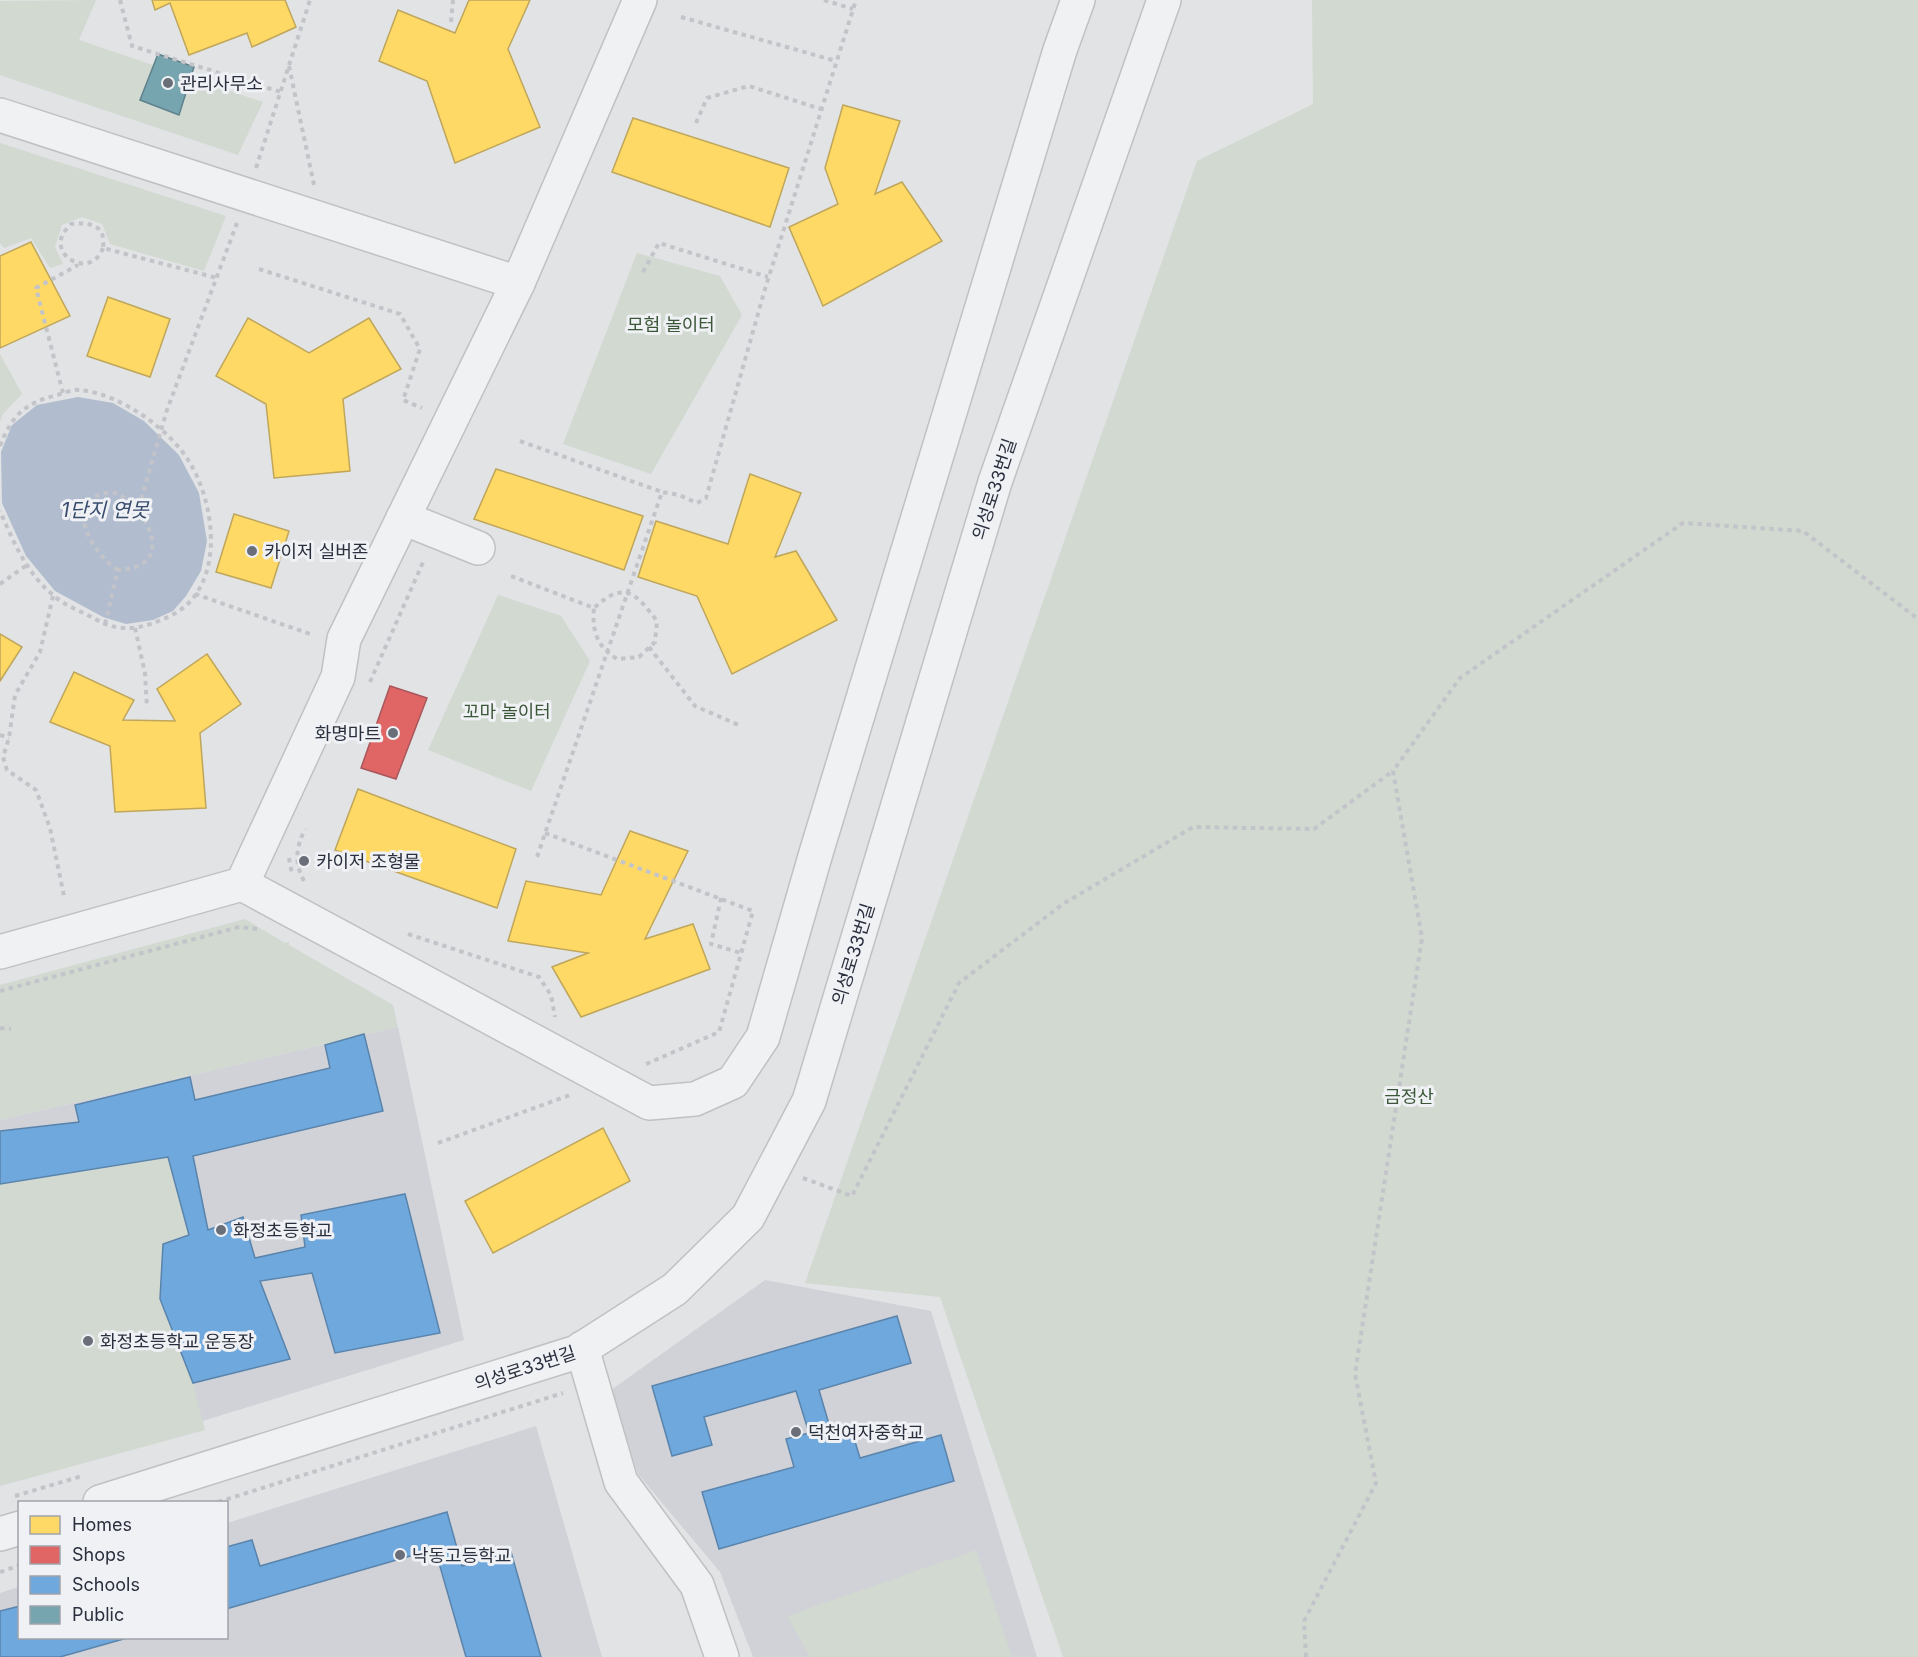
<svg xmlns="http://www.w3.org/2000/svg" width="1918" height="1657" font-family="Inter,'Noto Sans KR',sans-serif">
<rect width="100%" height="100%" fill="#e1e3e5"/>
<g fill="#d0d2d8">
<polygon points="398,1027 464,1340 0,1484 0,1120"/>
<polygon points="765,1280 931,1311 1037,1657 753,1657 720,1572 638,1474 611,1390"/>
<polygon points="536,1426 602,1657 0,1657 0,1593 19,1587 20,1638 226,1638 227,1523"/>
</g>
<g fill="#d1d9d1">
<polygon points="96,0 79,40 263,102 238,155 0,75 0,1"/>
<polygon points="1312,0 1918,0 1918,1657 1063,1657 940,1297 805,1283 1197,161 1313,104"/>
<polygon points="0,143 226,216 204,271 110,244 102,224 82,217 62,225 55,247 63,264 50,268 31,238 4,248 0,243"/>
<polygon points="637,253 720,276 742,315 651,474 563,444"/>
<polygon points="0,354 22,394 3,414 0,422"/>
<polygon points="498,595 561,616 590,661 531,791 428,750"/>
<polygon points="245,919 285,943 289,942 289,945 393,1005 398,1027 0,1120 0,985"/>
<polygon points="168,1157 189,1235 163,1244 160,1299 193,1383 205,1430 0,1486 0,1184"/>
<polygon points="976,1550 1012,1657 810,1657 787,1616"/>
</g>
<polygon fill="#b1bdce" points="78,397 113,403 144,421 179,455 199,493 207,541 201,571 186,596 173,611 153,620 126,624 103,617 55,591 26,556 2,503 1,452 12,425 37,405"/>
<g fill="#ffd966" stroke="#bfa65a" stroke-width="1.5">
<polygon points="152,0 285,0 296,27 252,47 247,33 189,55 170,3 155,10"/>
<polygon points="469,0 530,0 508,49 540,127 455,163 427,81 379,61 398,10 455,33"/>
<polygon points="843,105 900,121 875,194 902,182 942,241 823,306 789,227 838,204 825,168"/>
<polygon points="633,118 789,168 770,227 612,172"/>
<polygon points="31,242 70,316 0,348 0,256"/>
<polygon points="108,297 170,319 150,377 87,356"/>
<polygon points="248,318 309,353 369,318 401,369 343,399 350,471 274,478 266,404 216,376"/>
<polygon points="496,469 643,516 624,570 474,519"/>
<polygon points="750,474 801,493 775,557 796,551 837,620 732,674 697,596 638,577 656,521 728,544"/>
<polygon points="234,514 289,531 271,588 216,572"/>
<polygon points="0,634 22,647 0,681"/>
<polygon points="207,654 241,704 200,733 206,808 115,812 110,746 50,722 74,672 134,700 123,720 175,721 157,689"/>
<polygon points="358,789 516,849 497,908 335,850"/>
<polygon points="630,831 688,851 645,939 693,924 710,969 581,1017 552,967 588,953 508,941 526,881 601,895"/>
<polygon points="603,1128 630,1181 493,1253 465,1201"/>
</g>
<polygon fill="#e06666" stroke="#a9565a" stroke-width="1.5" points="390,686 427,698 396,779 361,768"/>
<g fill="#6fa8dc" stroke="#5a84ac" stroke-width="1.5">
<polygon points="364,1034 383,1111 193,1156 208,1230 243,1217 255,1258 305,1247 301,1215 405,1194 440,1333 335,1353 312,1273 260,1281 290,1359 193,1383 160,1299 163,1244 189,1235 168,1157 0,1184 0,1131 79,1122 75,1105 190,1077 195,1100 330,1068 325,1045"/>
<polygon points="897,1316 911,1363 819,1390 831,1431 850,1425 860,1458 941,1435 954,1481 719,1549 702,1492 794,1467 786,1439 809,1433 796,1391 704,1417 712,1445 672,1456 652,1386"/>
<polygon points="447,1512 462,1566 511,1552 541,1657 466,1657 435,1549 226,1609 226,1547 252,1540 260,1566"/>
<polygon points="20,1606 20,1638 127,1638 60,1657 0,1657 0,1611"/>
</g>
<polygon fill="#76a5af" stroke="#5f828d" stroke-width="1.5" points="158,54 194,67 179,115 140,100"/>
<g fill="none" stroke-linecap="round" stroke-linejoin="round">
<g stroke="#bfc1c3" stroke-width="36">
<g id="minor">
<polyline points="0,115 518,283"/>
<polyline points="403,518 478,548"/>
<polyline points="242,884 649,1103 695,1099 733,1082 763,1037 816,853 1060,50 1078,0"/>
<polyline points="0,952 242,884 338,677 344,639 518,283 640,0"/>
<polyline points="582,1348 621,1482 697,1585 722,1657"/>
<polyline points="100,1502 577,1352 675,1289 748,1217 809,1101 995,482 1164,0"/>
<polyline points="0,1534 20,1528"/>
</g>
</g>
<g stroke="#c3c4c9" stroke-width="4" stroke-dasharray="4.5 4.5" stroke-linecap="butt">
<polyline points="120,0 132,46 281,92"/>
<polyline points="824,0 853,9"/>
<polyline points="681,17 836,61"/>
<polyline points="451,22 453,0"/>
<polyline points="289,66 314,185"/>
<polyline points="696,123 707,98 749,86 821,109"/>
<polyline points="256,168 310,0"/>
<path d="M103 248C92 278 53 259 62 236 63 232 69 227 71 224 91 222 106 225 103 248L217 278"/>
<polyline points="259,269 400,314 420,349 403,400 422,408"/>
<polyline points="643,272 659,243 768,277"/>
<polyline points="63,393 36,288 78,265"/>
<polyline points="520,441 662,492"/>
<path d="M0 446C12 415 25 403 57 395 64 393 73 389 79 390 119 393 170 429 190 463 217 508 225 590 170 616 145 628 122 634 97 620 83 612 65 606 53 595 27 574 13 541 0 511"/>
<path d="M118 570C96 557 62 506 102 494 108 492 115 492 120 495 127 499 132 505 138 510"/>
<path d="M511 576 594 608C624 580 636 593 657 621L655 642 639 657 617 659C596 646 592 630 594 608"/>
<polyline points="0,584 27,565"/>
<polyline points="195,594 313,635"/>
<polyline points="53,596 40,652 15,695 9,738 3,757 7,770 36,790 50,828 64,896"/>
<path d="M105 624 118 570C161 568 159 538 138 510L167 410 237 223"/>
<polyline points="135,628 145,673 147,708"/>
<polyline points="649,647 695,706 741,726"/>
<polyline points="370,682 424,560"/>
<polyline points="0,735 9,738"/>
<polyline points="545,833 753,911 719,1032 644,1065"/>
<polyline points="537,857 662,492 679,495 697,503 706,498 765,289 856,0"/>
<polyline points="289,858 292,874"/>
<path d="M304 881C294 862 296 848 305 829"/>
<polyline points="721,898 711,944 741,953"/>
<polyline points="408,934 539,977 551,995 555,1017"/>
<polyline points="0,991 239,927 258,929"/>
<polyline points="0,1028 11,1029"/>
<polyline points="438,1143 570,1095"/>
<polyline points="803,1178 852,1196 959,983 1063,904 1193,827 1314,829 1393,771"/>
<polyline points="15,1496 82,1476"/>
<polyline points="218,1502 563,1393"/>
<polyline points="0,1572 20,1565"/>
<polyline points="1306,1657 1304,1621 1376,1483 1355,1374 1422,938 1393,771 1460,678 1683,523 1803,531 1918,619"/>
</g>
<use href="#minor" stroke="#f0f1f3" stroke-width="33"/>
</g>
<g fill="#6a6e78" stroke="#eff1f5" stroke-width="2">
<circle cx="168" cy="83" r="6"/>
<circle cx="252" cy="551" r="6"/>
<circle cx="393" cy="733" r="6"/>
<circle cx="304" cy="861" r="6"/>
<circle cx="221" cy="1230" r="6"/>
<circle cx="88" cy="1341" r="6"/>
<circle cx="796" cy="1432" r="6"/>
<circle cx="400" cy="1555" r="6"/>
</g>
<g text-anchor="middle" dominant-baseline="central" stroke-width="6" stroke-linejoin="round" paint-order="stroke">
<g font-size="18" fill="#2a2f3d" stroke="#eff1f5" text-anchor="start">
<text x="180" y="83">관리사무소</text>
<text x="264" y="551">카이저 실버존</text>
<text x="381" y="733" text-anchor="end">화명마트</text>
<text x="316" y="861">카이저 조형물</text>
<text x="233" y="1230">화정초등학교</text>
<text x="100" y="1341">화정초등학교 운동장</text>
<text x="808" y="1432">덕천여자중학교</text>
<text x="412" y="1555">낙동고등학교</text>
</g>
<g font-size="18" fill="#3c5738" stroke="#eff1f5">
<text x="671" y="324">모험 놀이터</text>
<text x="507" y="711">꼬마 놀이터</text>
<text x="1409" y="1096">금정산</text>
</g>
<g font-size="18" fill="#2a2f3d" stroke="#eff1f5">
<text transform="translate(994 489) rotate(-72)">의성로33번길</text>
<text transform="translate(853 954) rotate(-73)">의성로33번길</text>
<text transform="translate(525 1368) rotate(-18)">의성로33번길</text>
</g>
<g font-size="20" font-style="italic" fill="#384c6d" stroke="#eff1f5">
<text x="105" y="510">1단지 연못</text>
</g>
</g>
<rect x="18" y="1501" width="210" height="138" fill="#eff1f5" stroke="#a0a3ab" stroke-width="1.5"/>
<rect x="30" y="1516" width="30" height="18" fill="#ffd966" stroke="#a0a3ab" stroke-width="1.5"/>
<text x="72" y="1531" font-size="18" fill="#2a2f3d">Homes</text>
<rect x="30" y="1546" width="30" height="18" fill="#e06666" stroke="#a0a3ab" stroke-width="1.5"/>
<text x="72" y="1561" font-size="18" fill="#2a2f3d">Shops</text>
<rect x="30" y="1576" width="30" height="18" fill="#6fa8dc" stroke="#a0a3ab" stroke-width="1.5"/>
<text x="72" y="1591" font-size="18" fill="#2a2f3d">Schools</text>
<rect x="30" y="1606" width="30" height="18" fill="#76a5af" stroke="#a0a3ab" stroke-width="1.5"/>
<text x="72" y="1621" font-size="18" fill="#2a2f3d">Public</text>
</svg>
